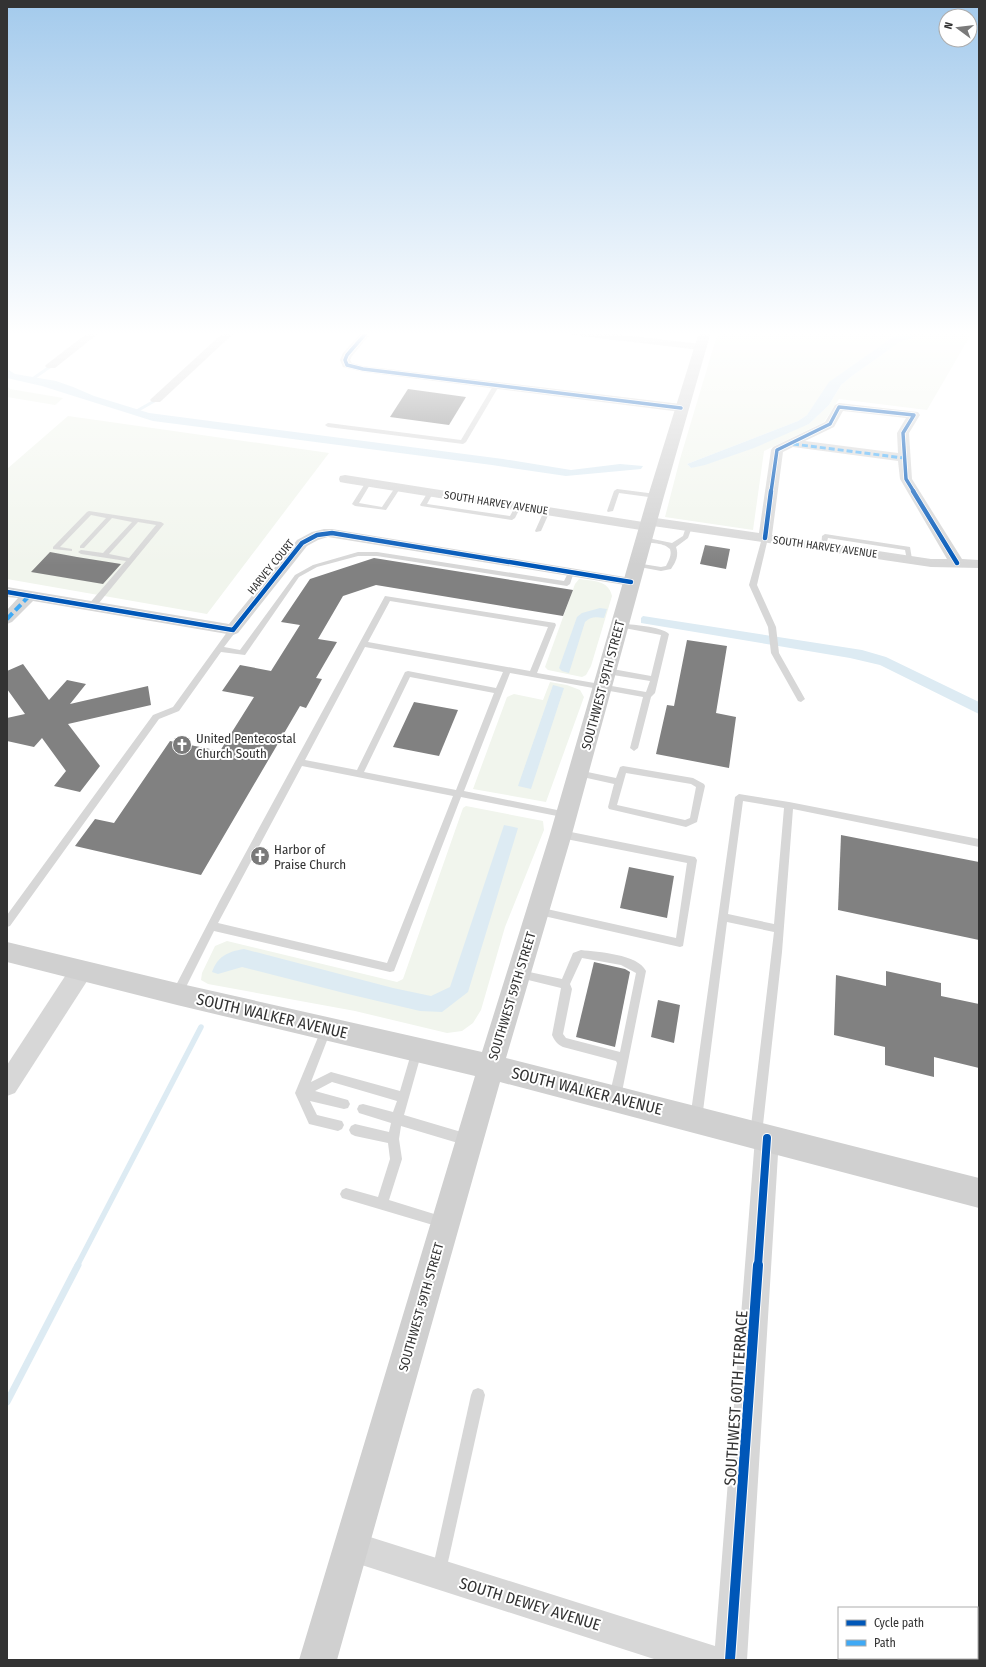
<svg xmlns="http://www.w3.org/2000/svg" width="986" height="1667" font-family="'Fira Sans Condensed',sans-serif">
<rect width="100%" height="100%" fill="#fff"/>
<g fill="#f1f5ed">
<polygon points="718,332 907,332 893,337 830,382 807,415 798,421 687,464 691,468 809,424 829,405 841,385 852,376 900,342 928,332 975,332 970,336 927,410 839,399 824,422 764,451 753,530 665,517 680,459"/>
<polygon points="7,386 10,389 63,398 55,405 7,397"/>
<polygon points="68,416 329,453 207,614 7,579 7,469"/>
<path d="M579 579C592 581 609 580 612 596L591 666 586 675 582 677 548 670 545 667 575 584Z"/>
<polygon points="550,682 567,685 580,690 584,697 546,802 473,789 507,697 514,694 543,700"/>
<polygon points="466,806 543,821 544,830 505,927 481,1010 473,1023 462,1031 447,1033 355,1011 208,984 201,980 202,973 215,946 227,941 397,982 403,979 463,808"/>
</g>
<g fill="#ddebf3">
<polygon points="907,332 928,332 900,342 852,376 841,385 829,405 809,424 754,448 705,465 691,468 687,464 798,421 807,415 829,382 893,337"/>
<polygon points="7,369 15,374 56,381 73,387 94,396 149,413 503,459 571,470 620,464 643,466 641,469 566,476 492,465 153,421 42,386 7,378"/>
<path d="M600 608 607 609 604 618C596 617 591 616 585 622L569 673 562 671 559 668 577 617 582 613Z"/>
<polygon points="643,616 862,650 886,657 979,702 979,714 880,665 850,658 641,623 641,618"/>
<polygon points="553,685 564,688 531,789 518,786"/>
<path d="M504 825 518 828 468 992 442 1012 420 1011 348 994 242 967 218 974 212 972C218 956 227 952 244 949L393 988 431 996 450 987Z"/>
</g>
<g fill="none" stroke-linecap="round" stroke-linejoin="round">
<g stroke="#ddebf3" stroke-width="3">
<polyline points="31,380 51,366"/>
<polyline points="135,412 156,400"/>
</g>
<polyline stroke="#ddebf3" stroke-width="5.5" points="77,1266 201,1027"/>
<polyline stroke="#ddebf3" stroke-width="7" points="7,1402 78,1265"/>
</g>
<g fill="#818181">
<polygon points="408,389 466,397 449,425 390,417"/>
<polygon points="705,545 730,549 726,569 700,564"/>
<polygon points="50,552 77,557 121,564 103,584 31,572"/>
<polygon points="374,558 573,590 563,616 376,585 343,596 318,639 337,642 316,678 322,679 306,708 300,706 201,875 75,846 95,819 114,823 170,741 220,751 254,697 222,691 240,665 271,671 300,625 281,622 310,579"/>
<polygon points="687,640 727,646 716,713 736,717 729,768 656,754 667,705 674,706"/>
<polygon points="23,664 49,700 67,680 86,684 70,704 148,686 151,705 68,724 100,766 80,792 54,786 66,771 42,738 34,747 7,741 7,718 25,714 7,689 7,671"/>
<polygon points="414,702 458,710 439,756 393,747"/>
<polygon points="841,835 979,862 979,940 838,910"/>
<polygon points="629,867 674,876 667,918 620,908"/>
<polygon points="594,962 625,969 630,972 615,1047 576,1037"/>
<polygon points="886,971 941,983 941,996 979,1004 979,1068 934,1057 934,1077 885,1065 885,1047 834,1035 836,975 886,986"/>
<polygon points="658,1000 680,1005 674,1043 651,1037"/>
</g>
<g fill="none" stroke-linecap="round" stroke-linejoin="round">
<polyline stroke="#d6d6d6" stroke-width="1.5" stroke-dasharray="1 1" stroke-linecap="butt" points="7,372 10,371"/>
<g fill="#d7d7d7" fill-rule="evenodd">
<polygon points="496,384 499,386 466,442 463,444 328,427 325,425 328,423 461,440 493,386"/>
<polygon points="368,481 371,483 359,503 382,507 396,486 401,487 386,510 355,506 352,504 366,482"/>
<polygon points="617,489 656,494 659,496 656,498 619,493 613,511 608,512 607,511 614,491"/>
<polygon points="430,491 433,493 427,504 510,516 516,505 521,506 515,518 512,520 421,506 420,505 428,492"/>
<polygon points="547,509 550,511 541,531 536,532 535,531 544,511"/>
<path d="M89 511 161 522 164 524 94 609H91L87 607 88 605 126 561 81 554 78 552 81 550 103 553 132 522 112 518 84 548H80V546L106 518 91 515 60 547 72 549V551L53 549V547L87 512ZM138 522 156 525 129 558 109 554Z"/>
<path d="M689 525 692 527 688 538 676 547C679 555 676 562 671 569L661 571 634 566V564L636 563 661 567 666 566C669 560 672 555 670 549 662 541 648 545 640 539L643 537 672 543 683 536 686 527Z"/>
<polygon points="825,534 910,547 912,559 909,561 907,560 905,550 828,538 825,548 821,548 822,536"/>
<polygon points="765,536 768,538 757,585 776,627 779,653 805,699 801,702 798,701 771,653 768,627 749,585 762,538"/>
<polygon points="358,552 377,552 564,581 569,571 573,571 574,572 570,584 567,586 377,556 358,556 317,567 299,577 245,655 221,652 179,711 159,719 10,926 7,927 7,915 153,715 173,707 230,628 233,628 237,630 224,647 240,650 295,575 313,565"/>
<path d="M385 596 555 623 556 625 537 673 646 692 650 681 607 674 603 671 607 668 651 676 661 635 619 627 615 625 619 623C631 625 661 626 669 634L655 693 651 697 638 748 634 751 630 748 643 697 510 673 464 791 567 812 570 813 571 815 570 817 567 818 461 797 394 971 390 972 214 931 181 997 177 999 173 997 172 994 173 991 220 900ZM390 601 548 627 530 671 368 642ZM365 647 503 672 496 688 408 671 405 672 357 770 305 760ZM410 677 494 693 456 790 364 772ZM302 766 453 796 387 963 218 923Z"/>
<path d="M623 766 693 778 704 784 705 786 697 822 686 827 609 809 608 807 614 784 578 776 574 773 578 770 616 778 620 767ZM626 773 691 784 696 787 690 818 685 820 617 805Z"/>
<path d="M739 794 789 802 979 839V847L793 809 782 952 762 1134 760 1138 756 1140 752 1138 750 1134 774 932 727 922 702 1119 700 1123 696 1125 692 1123 690 1119 735 797ZM743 801 784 808 774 924 728 914Z"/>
<polygon points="561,830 695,857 697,860 683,946 680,947 535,914 533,911 535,908 538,907 676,938 687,863 561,838 558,836 556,834 558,832"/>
<path d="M581 950C598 952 638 954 646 971L621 1097 619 1101 615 1102 611 1101 609 1097 617 1063 616 1061 563 1047C558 1045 554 1040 552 1035L561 988 520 978 516 977 515 974 516 971 520 970 562 979 573 953ZM582 958 621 965 636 973 620 1052 566 1038 563 1034 572 989 570 984Z"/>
<polygon points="326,1025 330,1027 331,1030 311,1082 331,1072 400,1091 413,1047 417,1046 421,1047 422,1051 404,1115 468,1134 472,1136 474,1140 472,1144 468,1146 401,1126 399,1139 402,1159 389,1200 447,1218 449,1222 447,1226 443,1228 342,1198 340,1194 342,1190 346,1188 378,1197 390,1159 388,1143 355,1136 351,1134 349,1130 351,1126 355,1124 389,1132 391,1123 359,1113 357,1109 359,1105 363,1104 393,1112 397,1101 332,1082 315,1091 348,1100 350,1104 348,1108 344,1109 310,1101 317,1115 342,1121 344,1125 342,1129 338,1131 309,1124 295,1093 321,1030 322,1027"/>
<polygon points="478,1388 483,1390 485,1395 446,1571 444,1576 439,1578 434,1576 432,1571 471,1395 473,1390"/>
</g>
<g fill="#d7d7d7" fill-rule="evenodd">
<polygon points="89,332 100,332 55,368 47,368 45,366 47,364"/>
<polygon points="224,332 235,332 160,402 152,402 150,400 152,398"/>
<polygon points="362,332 372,332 352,356 350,360 352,363 363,366 681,404 685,406 687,408 685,410 681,412 363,372 343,367 340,360 343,353"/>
<polygon points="567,332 597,332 701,344 706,347 701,350 572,335"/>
<path d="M839 403 918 412 920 415 909 433 912 479 962 559 979 560V568L931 567 653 526 652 530 647 531 345 483 340 482 339 479 340 476 345 475 643 522 644 518 649 517 759 533 771 450 773 447 825 422 835 405ZM843 411 906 418 897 433 898 453 805 441 834 427ZM793 447 898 461 900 479 947 559H931L772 535 783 452Z"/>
<polygon points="324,529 332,529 631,578 636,579 638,582 636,585 631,586 328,537 318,540 307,546 238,633 233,635 33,601 12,622 7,624 7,610 18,598 7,597 7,587 229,624 297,540 312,532"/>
<polygon points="81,962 89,964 92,971 89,978 15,1093 7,1096 7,1065 73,964"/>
<polygon points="767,1126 776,1130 779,1138 747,1660 657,1660 340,1558 335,1547 340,1536 351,1531 715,1646 755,1138 758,1130"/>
</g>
<polygon fill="#d0d0d0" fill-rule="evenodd" points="699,332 711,332 664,496 572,834 506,1058 979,1178 979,1208 500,1082 337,1660 299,1660 475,1076 177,1005 7,962 7,942 177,983 482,1052 550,834 648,496"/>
<polyline stroke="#3fa9f5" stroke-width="3" stroke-dasharray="6 3" stroke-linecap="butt" points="793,444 904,458"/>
<polyline stroke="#3fa9f5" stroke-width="4" stroke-dasharray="8 4" stroke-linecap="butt" points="7,619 29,596"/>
<g stroke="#fff" stroke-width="5">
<g id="cycleway-far3">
<polyline points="367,332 347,355 345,360 347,365 363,369 681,408"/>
<polyline points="771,492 777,450 830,424 839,407 914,415 903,433 906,479 914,492"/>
</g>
</g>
<g stroke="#fff" stroke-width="6">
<g id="cycleway-far2">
<polyline points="913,491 957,563"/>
<polyline points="765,538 771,491"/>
<polyline points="7,592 233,630 302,543 317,535 332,533 631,582"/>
</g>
</g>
<g stroke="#fff" stroke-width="10">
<polyline id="cycleway-far1" points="758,1266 767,1138"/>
</g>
<g stroke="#fff" stroke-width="12">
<polyline id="cycleway" points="730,1660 758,1265"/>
</g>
<use href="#cycleway-far3" stroke="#0057b8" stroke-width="3.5"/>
<use href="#cycleway-far2" stroke="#0057b8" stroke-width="4.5"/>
<use href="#cycleway-far1" stroke="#0057b8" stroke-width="8"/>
<use href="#cycleway" stroke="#0057b8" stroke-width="10"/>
</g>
<linearGradient id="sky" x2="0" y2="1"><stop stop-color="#a3caec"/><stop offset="0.59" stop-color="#fff"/><stop offset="1" stop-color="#fff" stop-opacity="0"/></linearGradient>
<rect width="986" height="565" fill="url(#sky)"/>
<defs>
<g id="church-disc" transform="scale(1)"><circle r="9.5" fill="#7a7a7a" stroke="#fff"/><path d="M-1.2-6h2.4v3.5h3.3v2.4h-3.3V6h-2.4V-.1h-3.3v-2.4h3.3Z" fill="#fff"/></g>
</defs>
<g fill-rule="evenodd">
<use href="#church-disc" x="182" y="745"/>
<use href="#church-disc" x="260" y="856"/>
</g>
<g text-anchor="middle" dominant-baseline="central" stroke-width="4" stroke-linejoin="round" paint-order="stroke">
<g font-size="11" fill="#333" stroke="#fff">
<text transform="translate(496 503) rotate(9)">SOUTH HARVEY AVENUE</text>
<text transform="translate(825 547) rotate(8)">SOUTH HARVEY AVENUE</text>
<text transform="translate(271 567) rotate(-51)">HARVEY COURT</text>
</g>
<g font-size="13" fill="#333" stroke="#fff">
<text transform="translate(603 685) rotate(-75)">SOUTHWEST 59TH STREET</text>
<text transform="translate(512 996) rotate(-73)">SOUTHWEST 59TH STREET</text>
<text transform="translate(421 1307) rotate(-74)">SOUTHWEST 59TH STREET</text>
</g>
<g font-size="13" fill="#333" stroke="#fff" text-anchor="start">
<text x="196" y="738">United Pentecostal<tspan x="196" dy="15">Church South</tspan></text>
<text x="274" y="849">Harbor of<tspan x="274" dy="15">Praise Church</tspan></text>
</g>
<g font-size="16" fill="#333" stroke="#fff">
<text transform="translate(272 1016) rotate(13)">SOUTH WALKER AVENUE</text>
<text transform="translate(587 1091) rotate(14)">SOUTH WALKER AVENUE</text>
<text transform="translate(736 1398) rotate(-86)">SOUTHWEST 60TH TERRACE</text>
<text transform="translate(530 1604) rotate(17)">SOUTH DEWEY AVENUE</text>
</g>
</g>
<rect width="986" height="1667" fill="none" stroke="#333333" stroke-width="16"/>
<rect x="838" y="1607" width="140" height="52" fill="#ffffff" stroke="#adadad"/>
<rect x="846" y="1620" width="20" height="6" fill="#0057b8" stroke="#adadad"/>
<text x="874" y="1627" font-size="12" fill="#333333">Cycle path</text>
<rect x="846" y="1640" width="20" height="6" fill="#3fa9f5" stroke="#adadad"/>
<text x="874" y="1647" font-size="12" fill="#333333">Path</text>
<g transform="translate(958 28) rotate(285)"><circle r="19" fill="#ffffff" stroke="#adadad"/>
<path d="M0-3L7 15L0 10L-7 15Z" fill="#7a7a7a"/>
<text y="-6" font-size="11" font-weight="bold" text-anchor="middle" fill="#333333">N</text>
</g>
</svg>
